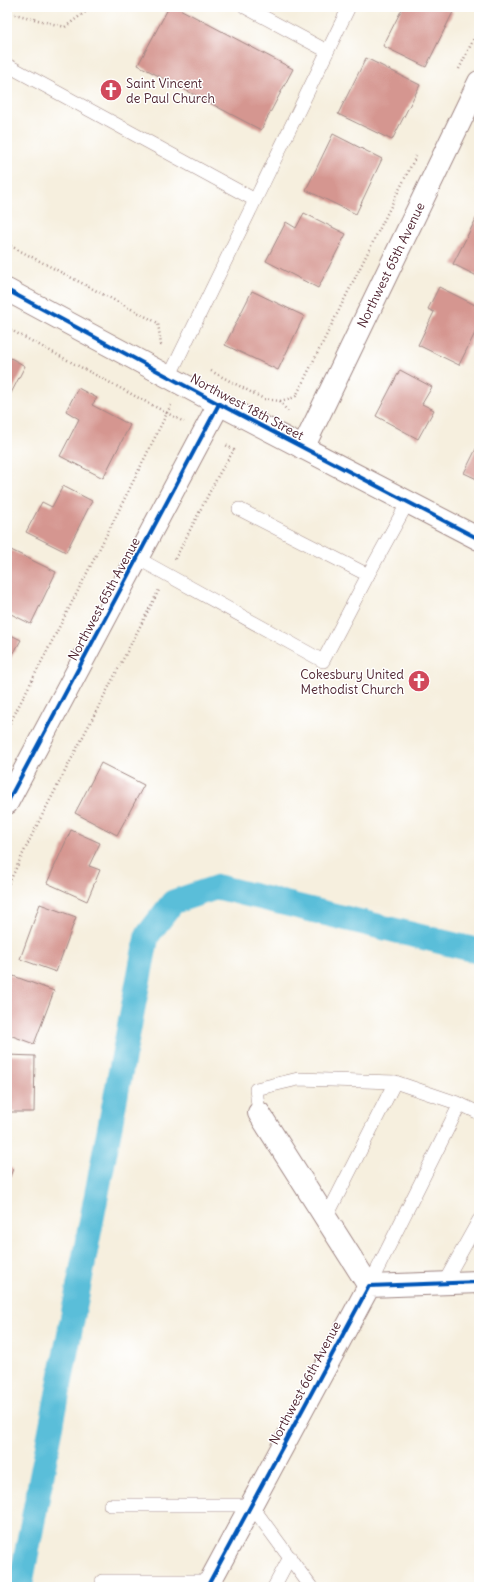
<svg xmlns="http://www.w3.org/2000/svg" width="486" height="1594" font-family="Delius,sans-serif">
<rect width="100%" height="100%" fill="#fff"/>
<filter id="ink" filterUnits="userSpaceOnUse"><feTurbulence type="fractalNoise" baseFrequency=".025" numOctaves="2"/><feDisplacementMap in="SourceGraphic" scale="8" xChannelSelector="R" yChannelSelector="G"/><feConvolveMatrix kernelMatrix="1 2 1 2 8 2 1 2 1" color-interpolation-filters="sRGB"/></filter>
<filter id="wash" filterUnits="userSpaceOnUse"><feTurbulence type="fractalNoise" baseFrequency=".012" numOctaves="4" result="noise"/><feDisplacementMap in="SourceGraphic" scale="16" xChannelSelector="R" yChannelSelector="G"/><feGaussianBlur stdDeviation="0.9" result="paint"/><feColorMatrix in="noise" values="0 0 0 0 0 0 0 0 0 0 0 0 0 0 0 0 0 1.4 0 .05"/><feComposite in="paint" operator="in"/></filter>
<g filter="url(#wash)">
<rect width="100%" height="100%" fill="#f6efde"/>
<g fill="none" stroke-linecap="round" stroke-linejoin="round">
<polyline stroke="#5abed9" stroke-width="25" points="20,1587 147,936 173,902 218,887 479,951"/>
</g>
<g id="blocks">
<g fill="#d59690">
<polygon points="169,7 176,7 293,69 261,130 138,65"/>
<polygon points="403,7 442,7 453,12 426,67 383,46"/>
<polygon points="366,58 420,85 392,140 338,114"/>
<polygon points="333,134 382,159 356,214 306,190"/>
<polygon points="304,213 346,234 318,288 266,261 286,222 296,228"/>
<polygon points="477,217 479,218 479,277 453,264"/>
<polygon points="439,287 479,307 479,325 459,365 418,345 434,312 428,309"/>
<polygon points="252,291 304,316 278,370 225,345"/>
<polygon points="7,356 25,366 8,399 7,398"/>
<polygon points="400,370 432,387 422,404 434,410 418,439 376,416"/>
<polygon points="78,388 97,398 92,405 130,425 103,478 60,456 79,419 66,411"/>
<polygon points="479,443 479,480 464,473"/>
<polygon points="63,486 92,501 66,552 26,532 42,502 52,507"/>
<polygon points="11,550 56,572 31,624 7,612 7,559"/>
<polygon points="7,633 21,640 7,665"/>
<polygon points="101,763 144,785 117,835 75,813"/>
<polygon points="71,830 100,843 89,866 100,870 87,901 47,883"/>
<polygon points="40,904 76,917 56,972 20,959"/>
<polygon points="8,974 54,991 34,1044 7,1034"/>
<polygon points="7,1055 35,1056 34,1112 7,1112"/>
<polygon points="7,1167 13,1169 7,1184"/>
</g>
</g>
</g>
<g filter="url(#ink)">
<use href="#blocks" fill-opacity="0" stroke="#a08784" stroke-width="1"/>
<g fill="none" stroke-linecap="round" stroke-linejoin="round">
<g stroke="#a08784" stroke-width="14">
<g id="lane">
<polyline points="245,7 327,51"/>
<polyline points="7,65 255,200"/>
<polyline points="169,377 349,7"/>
<polyline points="137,558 323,661 368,575 239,509"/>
<polyline points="368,575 408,502"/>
<polyline points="259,1113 256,1089 298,1079 395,1082 460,1104 479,1113"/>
<polyline points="326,1218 395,1082"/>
<polyline points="444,1283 479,1220"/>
<polyline points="369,1286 460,1104"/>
<polyline points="110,1505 251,1505 311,1587"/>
<polyline points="102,1581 211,1581"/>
<polyline points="274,1587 290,1557"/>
</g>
</g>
<g stroke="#a08784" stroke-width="24">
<g id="street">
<polyline points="7,290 219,404 479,539"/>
<polyline points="303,448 479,82"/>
<polyline points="7,803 219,404"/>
<polyline points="259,1113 369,1286"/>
<polyline points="207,1587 369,1286 479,1282"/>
</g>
</g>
<g stroke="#a08784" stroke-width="2.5" stroke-dasharray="1 3" stroke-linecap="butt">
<polyline points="7,12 65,27 88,10 89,7"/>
<polyline points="459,69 479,28"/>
<polyline points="7,244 158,323 161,345 163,345"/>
<polyline points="7,328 167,413 109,530 7,729"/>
<polyline points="211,371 264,399 280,401 288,412"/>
<polyline points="280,401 292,398 296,396 417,154"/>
<polyline points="171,405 167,413 184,422"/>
<polyline points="175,559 219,474 234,450 224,444"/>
<polyline points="7,887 33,833 159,590"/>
</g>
<use href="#lane" stroke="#fff" stroke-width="13"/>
<use href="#street" stroke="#fff" stroke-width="22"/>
<g stroke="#fff" stroke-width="6">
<g id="cycleway">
<polyline points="7,290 219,404 479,539"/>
<polyline points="7,803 219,404"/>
<polyline points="207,1587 369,1286 479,1282"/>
</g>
</g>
<use href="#cycleway" stroke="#0057b8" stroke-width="4"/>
</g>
</g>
<defs>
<g id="church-disc" transform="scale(1.15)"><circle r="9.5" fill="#d1495b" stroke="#fff"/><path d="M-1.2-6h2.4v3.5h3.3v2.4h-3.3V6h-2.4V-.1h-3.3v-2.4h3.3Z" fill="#fff"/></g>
</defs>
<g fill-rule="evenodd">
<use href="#church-disc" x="111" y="90"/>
<use href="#church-disc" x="419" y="681"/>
</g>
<g text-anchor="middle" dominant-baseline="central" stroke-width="3" stroke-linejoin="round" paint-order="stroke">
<g font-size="13" fill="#4a1f2b" stroke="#fff" text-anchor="start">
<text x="126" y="83">Saint Vincent<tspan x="126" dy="15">de Paul Church</tspan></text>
<text x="404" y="674" text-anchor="end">Cokesbury United<tspan x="404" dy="15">Methodist Church</tspan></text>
</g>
<g font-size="13" fill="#4a1f2b" stroke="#fff">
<text transform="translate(391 265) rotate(-64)">Northwest 65th Avenue</text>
<text transform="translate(247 407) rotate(28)">Northwest 18th Street</text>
<text transform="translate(104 599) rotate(-62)">Northwest 65th Avenue</text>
<text transform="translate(305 1383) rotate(-62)">Northwest 66th Avenue</text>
</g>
</g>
<rect width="486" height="1594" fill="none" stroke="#fff" stroke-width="24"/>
</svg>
